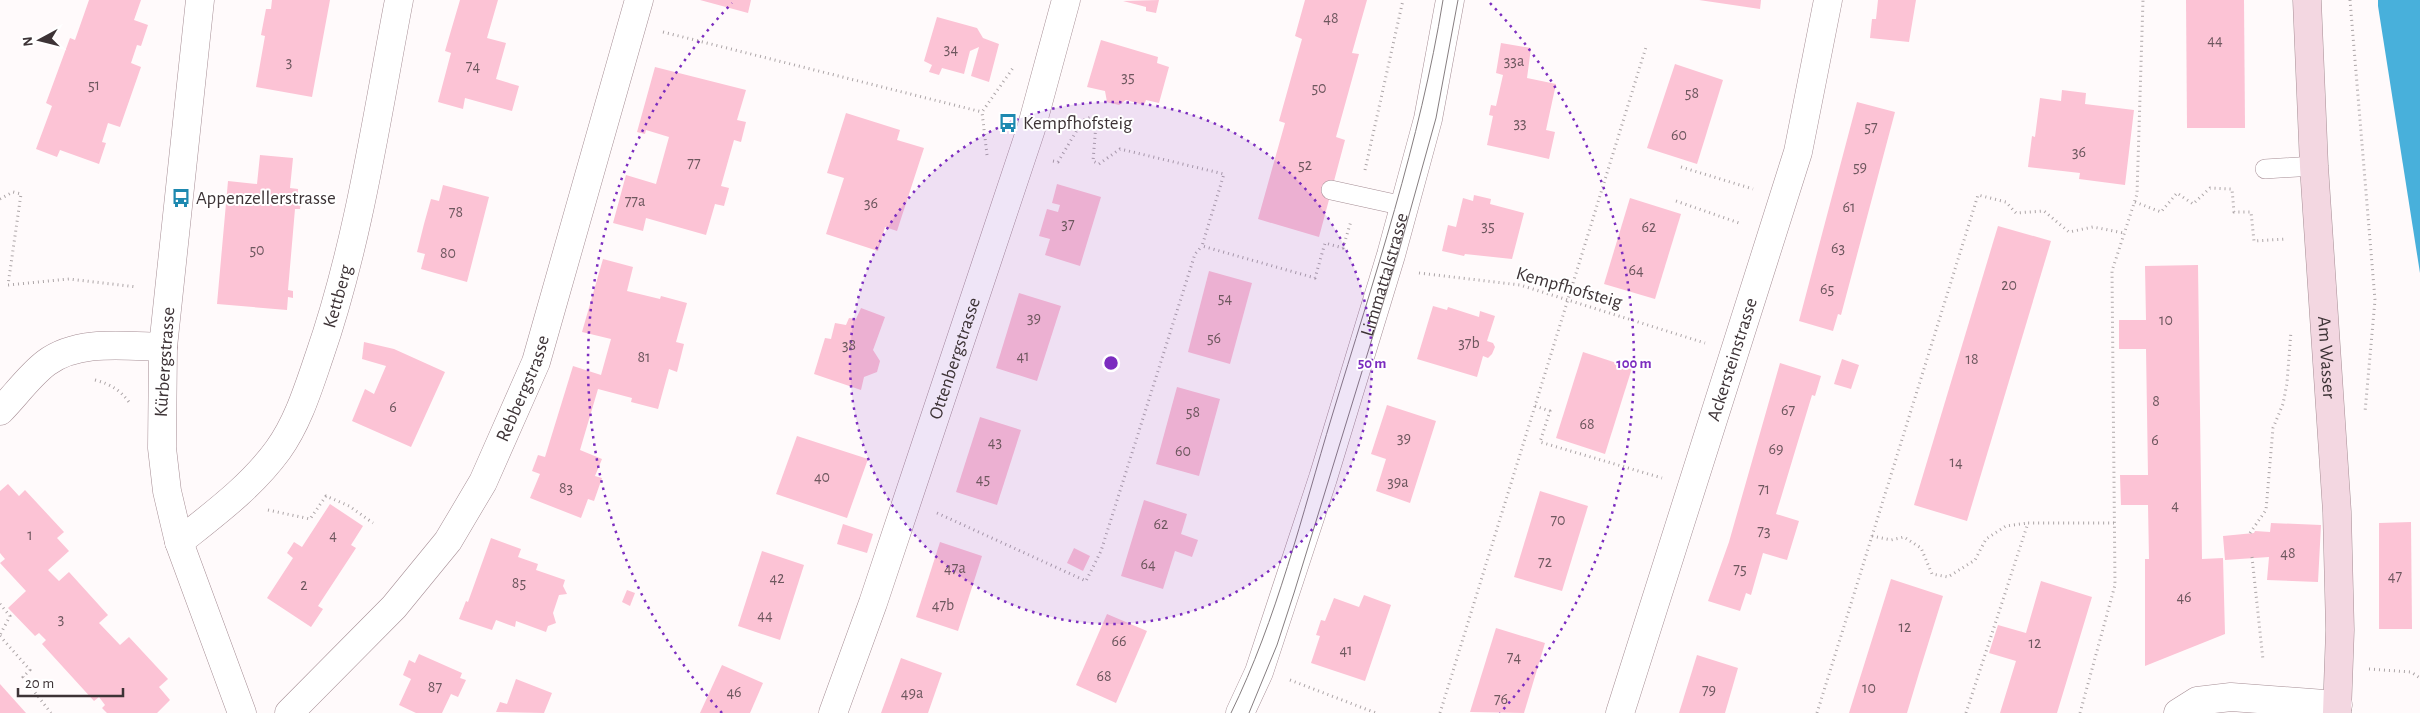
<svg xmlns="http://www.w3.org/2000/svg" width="2420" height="713" font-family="'Alegreya Sans',sans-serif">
<rect width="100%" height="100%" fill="#fffafb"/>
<polygon fill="#48b0db" points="2378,0 2420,0 2420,273 2378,6"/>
<g fill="#fcc3d5">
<polygon points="89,0 141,0 134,20 148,25 141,46 137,45 131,63 141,67 120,127 108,123 102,142 106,143 99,164 60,150 57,157 36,149 52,106 46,103 70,38 75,40"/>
<polygon points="272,0 330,0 312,97 256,87 265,36 261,35 266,9 271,9"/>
<polygon points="460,0 498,0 487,38 506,43 496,79 519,86 512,111 465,98 463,109 438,102 451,53 445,51"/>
<polygon points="700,0 751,0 748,13"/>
<polygon points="1159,0 1156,13 1146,11 1146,7 1123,1"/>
<polygon points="1305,0 1367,0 1352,53 1359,54 1336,137 1345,140 1319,237 1258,219 1285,123 1279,121 1302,39 1295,36"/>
<polygon points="1699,0 1761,0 1760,9"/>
<polygon points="1878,0 1916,0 1909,42 1870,38 1872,19 1876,19"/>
<polygon points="2186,0 2244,0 2245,128 2187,128"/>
<polygon points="937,17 977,28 983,38 999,44 989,82 971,76 979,47 970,51 964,74 942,68 939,75 929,72 932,65 924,61"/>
<polygon points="1101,40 1158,57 1157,63 1169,67 1159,103 1146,100 1144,105 1126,100 1119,105 1107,102 1105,91 1087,87"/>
<polygon points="1501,43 1531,48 1527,78 1556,84 1546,130 1555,132 1549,159 1487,145 1493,116 1489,115 1491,105 1496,106 1503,75 1496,73"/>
<polygon points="1675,64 1723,80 1697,164 1647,148"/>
<polygon points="655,67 746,90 737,120 746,122 741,142 734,140 721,186 729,188 724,206 715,204 706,235 646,218 643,231 613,223 626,175 656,184 669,137 646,130 645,134 637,132"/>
<polygon points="2062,90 2086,93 2085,104 2134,110 2125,185 2079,179 2080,173 2028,167 2032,136 2035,137 2040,98 2061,101"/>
<polygon points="1857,102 1895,112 1841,315 1838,314 1833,331 1799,321"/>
<polygon points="846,113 900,130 897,140 924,148 897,231 885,227 878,251 826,234 844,178 827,173"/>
<polygon points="260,155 293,158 290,188 298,189 297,201 301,202 300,209 295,209 288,290 293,291 293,298 288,297 287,310 217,304 228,181 257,184"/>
<polygon points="1057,184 1101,197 1080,266 1045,255 1050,239 1039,236 1047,209 1058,212 1060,205 1052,203"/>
<polygon points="443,185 489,197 467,282 421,269 425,254 417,252 424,224 431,199 439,201"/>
<polygon points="1474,195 1491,199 1490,204 1524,213 1512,259 1465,254 1464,256 1442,251 1448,225 1456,227 1463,198 1473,201"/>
<polygon points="1630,198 1681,214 1655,299 1604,284"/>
<polygon points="1998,226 2051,241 1967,521 1914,505"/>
<polygon points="603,259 633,267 627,291 660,299 661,296 687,303 676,342 684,344 677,372 669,369 658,409 631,402 632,398 598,389 580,450 602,459 595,476 602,478 594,501 588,499 581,518 530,498 540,474 532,471 538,455 545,457 573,366 601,375 611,339 582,332"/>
<polygon points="2198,265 2202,559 2223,558 2225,634 2145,666 2145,559 2149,559 2148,505 2121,505 2120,475 2148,475 2146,349 2119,349 2119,320 2146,320 2145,266"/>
<polygon points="1209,271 1252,283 1230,364 1188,352"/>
<polygon points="1019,293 1061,306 1037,381 996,368"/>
<polygon points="1433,306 1447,310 1448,307 1479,317 1480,311 1495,316 1487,341 1493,343 1495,347 1492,354 1488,358 1483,356 1477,377 1417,359"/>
<polygon points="861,308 885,317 873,350 880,361 877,372 864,377 861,390 814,374 825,338 831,339 835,323 846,325 849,318 856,319"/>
<polygon points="364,342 394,349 445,372 411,447 352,421 365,389 374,394 386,366 362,359"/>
<polygon points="1583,352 1632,368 1605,454 1556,438"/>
<polygon points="1842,359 1859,365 1851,389 1834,384"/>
<polygon points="1780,363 1821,376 1815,396 1812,395 1776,514 1799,521 1787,560 1763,553 1751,595 1746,593 1740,611 1708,601 1729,542"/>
<polygon points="1177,387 1220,399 1199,476 1156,464"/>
<polygon points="1387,405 1436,421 1410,503 1376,491 1386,459 1371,454"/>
<polygon points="980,417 1021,430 997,505 956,492"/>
<polygon points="797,436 868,459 847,518 776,494"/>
<polygon points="8,484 19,496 25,490 64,532 57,538 69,551 48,570 59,581 69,572 108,615 99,623 120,645 129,637 168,679 159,687 170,700 157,713 107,713 102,708 105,705 99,697 94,701 42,644 46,640 39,633 35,636 8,608 26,591 0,563 5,559 0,553 0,491"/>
<polygon points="1540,491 1588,506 1562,591 1514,577"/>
<polygon points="1144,500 1187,514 1181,534 1198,540 1192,557 1175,551 1163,589 1121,576"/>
<polygon points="330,504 363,526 351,545 356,548 318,606 323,609 311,627 267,598 293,558 287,553 294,542 302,547"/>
<polygon points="2411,522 2412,629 2379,629 2379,523"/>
<polygon points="2271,523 2321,525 2318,582 2267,580 2269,557 2225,560 2223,536 2254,533 2255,531 2270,532"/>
<polygon points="843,524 873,534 867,553 837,544"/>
<polygon points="491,538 521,549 518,557 538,564 536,570 565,580 563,586 567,594 559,595 553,613 556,623 548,626 546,632 516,621 515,627 496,620 492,630 459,619 466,601 468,602"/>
<polygon points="940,542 982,556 958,631 916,617"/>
<polygon points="1074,548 1090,556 1083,571 1067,563"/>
<polygon points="762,551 804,565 780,640 738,626"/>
<polygon points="1891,579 1943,596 1919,673 1907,713 1849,713"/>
<polygon points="2041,581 2092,597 2057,713 2000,713 2016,661 1989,653 1998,625 2026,633"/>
<polygon points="627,590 635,593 630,606 622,602"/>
<polygon points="1364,595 1391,605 1365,681 1311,663 1320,636 1316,635 1321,620 1325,621 1334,598 1359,607"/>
<polygon points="1107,614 1147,631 1116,703 1076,685"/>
<polygon points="1496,628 1545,643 1524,713 1470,712"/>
<polygon points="419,654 462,673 460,678 466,680 458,697 451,694 442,713 416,713 399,705 411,679 403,675 409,660 415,663"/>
<polygon points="1697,655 1738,668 1725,713 1679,713"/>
<polygon points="901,658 942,673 928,713 881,713"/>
<polygon points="722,665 763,683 750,713 700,713"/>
<polygon points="516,679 552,693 544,713 496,712 500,702 507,704"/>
<polygon points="0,684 26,713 0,713"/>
</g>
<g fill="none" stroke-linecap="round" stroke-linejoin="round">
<g stroke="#a68e95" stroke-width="20">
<g id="lane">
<polyline points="2265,169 2314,166"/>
<polyline points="1331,190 1404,206"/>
</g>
</g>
<g stroke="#a68e95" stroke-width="29">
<g id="street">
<polyline points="200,0 163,347 162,448 167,491 179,542 242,713"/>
<path d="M0 411C15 396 29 376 46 363 78 339 125 346 163 347"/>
<path id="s1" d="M179 542C214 514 251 487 278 450 298 422 308 389 319 357 359 242 376 120 399 0"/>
<path id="s2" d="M289 713 394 607 448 541 483 482 536 362 639 0"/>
<path id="s3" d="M833 713 873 603 1031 129 1066 0"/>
<path id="s4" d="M1240 713 1259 672 1323 478 1391 255 1428 119 1450 0"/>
<path id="s5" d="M1620 713 1798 152 1828 0"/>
<polyline points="2178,713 2197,701 2231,697 2338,705"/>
</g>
</g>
<g stroke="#a68e95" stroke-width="29">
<g id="secondary">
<path id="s6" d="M2307 0 2314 166 2337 512 2340 630 2337 713"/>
</g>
</g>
<g stroke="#aca5a7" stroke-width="3" stroke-dasharray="1 4" stroke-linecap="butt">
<polyline points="2350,0 2375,300 2365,412"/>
<polyline points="663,32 982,112"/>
<polyline points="987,155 982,112 1013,68"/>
<polyline points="1053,161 1058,162 1083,120 1091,117 1096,124 1093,161 1099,164 1120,149 1224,174 1202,246 1315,278 1325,243 1343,248 1351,221"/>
<polyline points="1681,167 1753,189"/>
<polyline points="1365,170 1403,0"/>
<polyline points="0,199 13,192 21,194 8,285 69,279 137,287"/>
<polyline points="1676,201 1742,224"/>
<polyline points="2135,202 2161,212 2177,193 2193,204 2210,188 2232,189 2234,212 2251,212 2254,241 2286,239"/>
<polyline points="1419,273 1520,285 1705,343"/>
<path d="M95 380C110 384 120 390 129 402"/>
<polyline points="1535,406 1550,411 1540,442 1662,478"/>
<polyline points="268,510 310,519 326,496 349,506 373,523"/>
<polyline points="937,513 1086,581 1101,551 1195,254 1202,246"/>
<polyline points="2250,533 2266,510 2273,428 2283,404 2287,383 2291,331"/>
<polyline points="1872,536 1891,540 1904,537 1921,548 1932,574 1948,577 1975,560 1986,539 2006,526 2028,523"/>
<polyline points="2252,557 2263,660"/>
<polyline points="0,604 10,616 0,635"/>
<polyline points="0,636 30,670 23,677 51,713"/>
<polyline points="2369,669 2411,672 2420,678"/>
<polyline points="1290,680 1376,713"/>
<polyline points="1440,713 1646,47"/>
<polyline points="1817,713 1978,195 2006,202 2016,213 2044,211 2069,232 2093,227 2124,233"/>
<polyline points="1966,713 2028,523 2114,523"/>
<polyline points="2080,713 2115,585 2112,271 2137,194 2143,0"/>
</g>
<use href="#lane" stroke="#fff" stroke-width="19"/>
<use href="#street" stroke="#fff" stroke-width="28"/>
<use href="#secondary" stroke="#f3d7e1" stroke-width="28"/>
<g stroke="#867e80" stroke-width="1">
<path d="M1231 713C1277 619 1302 515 1332 416 1374 278 1420 142 1443 0"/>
<polyline points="1249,713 1277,645 1294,593 1399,251 1436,118 1458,0"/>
</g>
</g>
<circle cx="1111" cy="363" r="261" fill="#7b2cbf" fill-opacity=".12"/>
<g fill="none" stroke="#7b2cbf" stroke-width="2.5" stroke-dasharray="2.5 5">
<circle cx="1111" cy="363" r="261"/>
<path d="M722 713A523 523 0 0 1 732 3M1490 3A523 523 0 0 1 1500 713"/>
</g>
<defs>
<g id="bus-bare" transform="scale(1.5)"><path d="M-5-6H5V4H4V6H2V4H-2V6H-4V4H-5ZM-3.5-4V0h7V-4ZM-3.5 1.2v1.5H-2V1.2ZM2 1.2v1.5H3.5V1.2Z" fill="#1e89b0" stroke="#fff" stroke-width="2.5" paint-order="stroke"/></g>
</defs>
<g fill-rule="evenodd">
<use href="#bus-bare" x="1008" y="123"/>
<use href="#bus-bare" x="181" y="198"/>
</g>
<g text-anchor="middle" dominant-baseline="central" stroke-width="4" stroke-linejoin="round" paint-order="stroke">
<g font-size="16" fill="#6d575e">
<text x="1331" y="18">48</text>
<text x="2215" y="40">44</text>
<text x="951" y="49">34</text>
<text x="1514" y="61">33a</text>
<text x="289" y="62">3</text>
<text x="473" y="66">74</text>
<text x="1128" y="77">35</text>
<text x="94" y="85">51</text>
<text x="1319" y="88">50</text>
<text x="1692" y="93">58</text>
<text x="1520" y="123">33</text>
<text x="1871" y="127">57</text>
<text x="1679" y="135">60</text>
<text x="2079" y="152">36</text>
<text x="694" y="163">77</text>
<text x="1305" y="165">52</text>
<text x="1860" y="167">59</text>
<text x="635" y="201">77a</text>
<text x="871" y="203">36</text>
<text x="1849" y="207">61</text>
<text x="456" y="212">78</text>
<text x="1068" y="224">37</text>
<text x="1488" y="226">35</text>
<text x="1649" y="227">62</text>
<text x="1838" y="248">63</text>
<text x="257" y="250">50</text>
<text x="448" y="253">80</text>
<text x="1636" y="270">64</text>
<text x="2009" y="285">20</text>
<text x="1827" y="289">65</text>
<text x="1225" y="298">54</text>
<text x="1034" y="318">39</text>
<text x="2166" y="320">10</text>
<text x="1214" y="338">56</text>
<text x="1469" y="343">37b</text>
<text x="849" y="345">38</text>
<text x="1023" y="356">41</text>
<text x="644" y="357">81</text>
<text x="1972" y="359">18</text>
<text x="2156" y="401">8</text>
<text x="393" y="407">6</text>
<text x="1788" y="410">67</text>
<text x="1193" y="412">58</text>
<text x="1587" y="424">68</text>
<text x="1404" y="438">39</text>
<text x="2155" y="440">6</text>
<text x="995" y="442">43</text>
<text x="1776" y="449">69</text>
<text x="1183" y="451">60</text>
<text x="1956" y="462">14</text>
<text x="822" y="477">40</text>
<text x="983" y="479">45</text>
<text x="1398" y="482">39a</text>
<text x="566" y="488">83</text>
<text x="1764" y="489">71</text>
<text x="2175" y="505">4</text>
<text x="1558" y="520">70</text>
<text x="1161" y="524">62</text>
<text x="1764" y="531">73</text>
<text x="30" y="535">1</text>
<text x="333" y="535">4</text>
<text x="2288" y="553">48</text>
<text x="1545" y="562">72</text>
<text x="1148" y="564">64</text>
<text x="955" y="568">47a</text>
<text x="1740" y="569">75</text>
<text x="2395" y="576">47</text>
<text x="777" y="578">42</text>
<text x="519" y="583">85</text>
<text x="304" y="585">2</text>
<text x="2184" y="597">46</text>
<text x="943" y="605">47b</text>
<text x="765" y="615">44</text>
<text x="61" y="619">3</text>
<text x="1905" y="627">12</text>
<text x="1119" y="641">66</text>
<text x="2035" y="643">12</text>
<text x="1346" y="650">41</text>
<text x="1514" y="657">74</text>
<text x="1104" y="676">68</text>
<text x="435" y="687">87</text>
<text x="1869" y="688">10</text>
<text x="1709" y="690">79</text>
<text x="734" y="692">46</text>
<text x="912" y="693">49a</text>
<text x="1501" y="699">76</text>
</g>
<g font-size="19" fill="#3d3336" stroke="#fff" text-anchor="start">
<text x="1023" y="123">Kempfhofsteig</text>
<text x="196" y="198">Appenzellerstrasse</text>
</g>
<g font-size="19" fill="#3d3336" stroke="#fff">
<text stroke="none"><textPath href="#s4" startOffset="462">Limmattalstrasse</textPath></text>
<text transform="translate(1569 288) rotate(16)">Kempfhofsteig</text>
<text stroke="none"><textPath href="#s1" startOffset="301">Kettberg</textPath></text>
<text stroke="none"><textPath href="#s6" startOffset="358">Am Wasser</textPath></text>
<text stroke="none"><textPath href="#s3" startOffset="375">Ottenbergstrasse</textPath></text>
<text stroke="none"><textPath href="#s5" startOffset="371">Ackersteinstrasse</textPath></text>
<text transform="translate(165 362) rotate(-86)">Kürbergstrasse</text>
<text stroke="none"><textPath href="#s2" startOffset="405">Rebbergstrasse</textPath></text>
</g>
</g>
<circle cx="1111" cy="363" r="8" fill="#7b2cbf" stroke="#fff" stroke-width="2.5"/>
<g font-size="15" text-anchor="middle" font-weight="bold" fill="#7b2cbf" stroke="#fff" stroke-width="4" stroke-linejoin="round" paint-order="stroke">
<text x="1372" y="368">50 m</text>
<text x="1634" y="368">100 m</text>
</g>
<g transform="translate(40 40) rotate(263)" stroke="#ffffff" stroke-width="4" paint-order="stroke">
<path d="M0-4L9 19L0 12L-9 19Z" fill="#3d3336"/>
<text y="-8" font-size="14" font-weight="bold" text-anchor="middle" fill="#3d3336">N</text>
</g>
<path d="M18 688v8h105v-8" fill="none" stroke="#3d3336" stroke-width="2.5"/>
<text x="25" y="688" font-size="15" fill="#3d3336" stroke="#ffffff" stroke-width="4" paint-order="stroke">20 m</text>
</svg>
